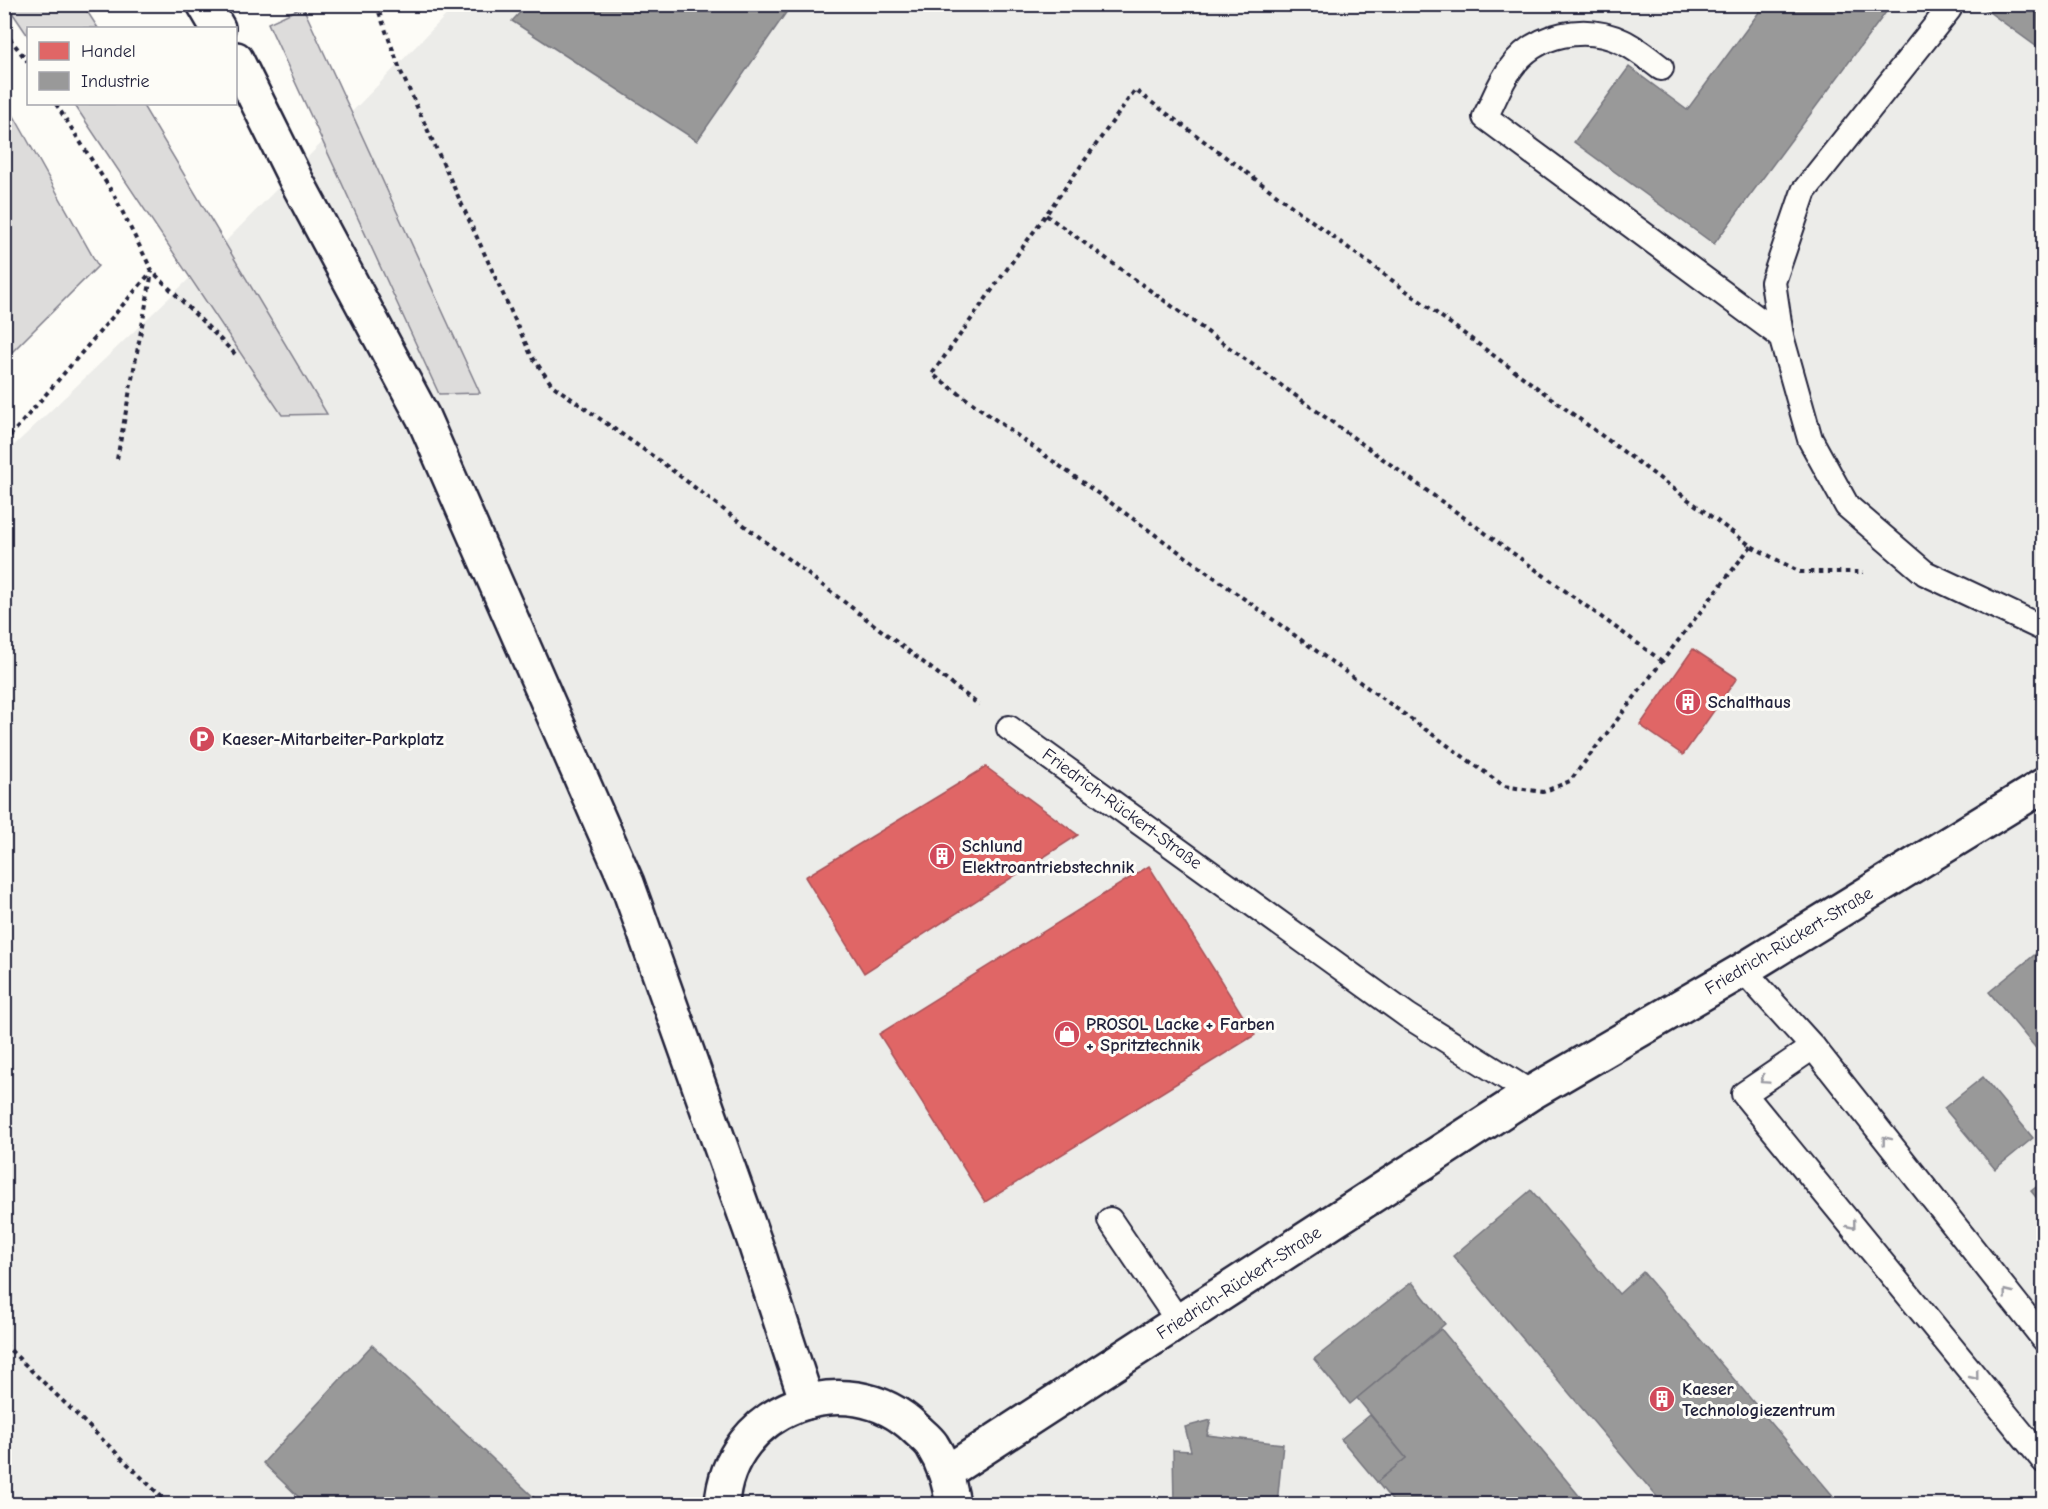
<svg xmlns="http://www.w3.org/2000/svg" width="2048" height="1509" font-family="'Comic Neue',sans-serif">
<rect width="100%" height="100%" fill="#fdfcf7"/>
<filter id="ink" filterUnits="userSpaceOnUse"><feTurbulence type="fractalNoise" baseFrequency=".0167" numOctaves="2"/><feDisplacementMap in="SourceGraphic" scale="12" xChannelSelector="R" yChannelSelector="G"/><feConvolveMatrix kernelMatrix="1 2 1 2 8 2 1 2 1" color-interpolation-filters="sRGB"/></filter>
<g filter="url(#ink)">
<polygon fill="#ecece9" points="456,5 2043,5 2043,1504 5,1504 5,454 191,277"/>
<g fill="#dddcdb" stroke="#807f8b" stroke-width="1.5">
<polygon points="7,5 83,5 98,28 28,28 28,36"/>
<polygon points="303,7 480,393 439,394 268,23"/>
<polygon points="5,100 98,266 5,359 4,359"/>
<polygon points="74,104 142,104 327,414 282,415"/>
</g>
<g fill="#e06666" stroke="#a75259" stroke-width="1.5">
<polygon points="1693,649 1737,678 1683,755 1640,725"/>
<polygon points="986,767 1078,835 864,973 805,877"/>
<polygon points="1149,866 1255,1035 985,1202 879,1034"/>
</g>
<g fill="#999" stroke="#75757d" stroke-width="1.5">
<polygon points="528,4 792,4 697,141 512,21"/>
<polygon points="1765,4 1892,4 1714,244 1574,142 1629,67 1687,110"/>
<polygon points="1978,4 2044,4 2044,52"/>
<polygon points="2044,947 2044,1058 1989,992"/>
<polygon points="1983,1077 2033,1138 1995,1169 1944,1108"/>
<polygon points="2044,1181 2044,1207 2031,1191"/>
<polygon points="1531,1190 1619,1294 1643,1272 1840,1504 1663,1504 1453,1256"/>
<polygon points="1412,1282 1445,1324 1350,1404 1314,1359"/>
<polygon points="1441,1329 1586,1504 1395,1504 1377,1482 1406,1458 1357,1398"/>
<polygon points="372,1345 541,1504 306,1504 263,1463"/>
<polygon points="1370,1415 1406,1458 1377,1482 1341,1439"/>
<polygon points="1211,1420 1207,1435 1283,1444 1277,1504 1174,1504 1173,1450 1191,1451 1185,1427"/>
</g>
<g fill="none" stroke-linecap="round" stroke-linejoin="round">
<g stroke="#22223b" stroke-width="28">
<g id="service">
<polyline points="1949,9 1804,191 1773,282 1781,336 1810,439 1847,506 1925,573 2044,629"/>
<path d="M1661 68C1649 59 1636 48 1623 42 1586 24 1535 33 1511 68 1500 82 1494 101 1485 117L1781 336"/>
<polyline points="1009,728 1408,1016 1531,1093"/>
<polyline points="1743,970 1813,1047 2044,1339"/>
<polyline points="1813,1047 1744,1094 2044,1461"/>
<polyline points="1110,1220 1179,1322"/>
</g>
</g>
<g stroke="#22223b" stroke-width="38">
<polyline id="minor" points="947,1472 1531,1093 1743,970 2044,785"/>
</g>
<g stroke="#22223b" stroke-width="38">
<path id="secondary" d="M722 1504C728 1409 847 1362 916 1429 921 1434 928 1439 932 1445 944 1464 949 1482 953 1504"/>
</g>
<g stroke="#22223b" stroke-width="38">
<g id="trunk">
<polyline points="204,4 218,28"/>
<polyline points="236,59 296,180 423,417 627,883 754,1240 807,1402"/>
</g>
</g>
<g stroke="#22223b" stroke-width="4" stroke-dasharray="4.5 4.5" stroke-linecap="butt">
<polyline points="376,4 401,72 531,355 552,385 664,464 979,705"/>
<polyline points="4,31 28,62"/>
<polyline points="56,104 114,195 152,271 235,354"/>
<polyline points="1046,215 1662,661"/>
<polyline points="4,443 152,271"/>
<polyline points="117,459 152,272"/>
<polyline points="1751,546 1570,781 1543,792 1504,786 932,374 1135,90 1751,546 1800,572 1864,572"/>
<polyline points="4,1344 169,1504"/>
</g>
<use href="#service" stroke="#fdfcf7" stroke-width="24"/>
<use href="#minor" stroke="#fdfcf7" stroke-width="33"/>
<use href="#secondary" stroke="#fdfcf7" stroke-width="33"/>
<use href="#trunk" stroke="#fdfcf7" stroke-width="33"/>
</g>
<defs><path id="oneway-chevron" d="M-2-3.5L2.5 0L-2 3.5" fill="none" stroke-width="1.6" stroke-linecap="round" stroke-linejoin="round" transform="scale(1.5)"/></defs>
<g stroke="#9a9aa2">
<use href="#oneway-chevron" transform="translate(1764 1080) rotate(146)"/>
<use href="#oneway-chevron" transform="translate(1886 1140) rotate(-128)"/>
<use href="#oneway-chevron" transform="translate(1852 1225) rotate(51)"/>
<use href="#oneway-chevron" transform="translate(2007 1293) rotate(-128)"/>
<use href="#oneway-chevron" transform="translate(1975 1376) rotate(51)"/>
</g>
</g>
<defs>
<g id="building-disc" transform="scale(1.35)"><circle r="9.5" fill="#d1495b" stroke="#fdfcf7"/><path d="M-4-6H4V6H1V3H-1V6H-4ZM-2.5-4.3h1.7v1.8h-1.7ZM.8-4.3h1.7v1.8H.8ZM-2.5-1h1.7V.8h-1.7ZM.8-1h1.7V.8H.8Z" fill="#fff"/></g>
<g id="parking-disc" transform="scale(1.35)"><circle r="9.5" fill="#d1495b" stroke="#fdfcf7"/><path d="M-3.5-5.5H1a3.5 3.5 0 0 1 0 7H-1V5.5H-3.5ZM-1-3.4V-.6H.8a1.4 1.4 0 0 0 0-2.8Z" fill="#fff"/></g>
<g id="shop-disc" transform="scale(1.35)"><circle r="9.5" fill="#d1495b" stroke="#fdfcf7"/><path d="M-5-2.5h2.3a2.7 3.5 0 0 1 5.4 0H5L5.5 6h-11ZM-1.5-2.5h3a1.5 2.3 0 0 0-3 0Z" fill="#fff"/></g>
</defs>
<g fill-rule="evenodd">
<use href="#building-disc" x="1688" y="702"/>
<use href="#parking-disc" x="202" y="739"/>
<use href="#building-disc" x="942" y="856"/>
<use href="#shop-disc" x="1067" y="1034"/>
<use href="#building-disc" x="1662" y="1399"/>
</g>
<g text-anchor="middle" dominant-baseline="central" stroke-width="6" stroke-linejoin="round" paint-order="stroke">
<g font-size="18" font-weight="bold" fill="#22223b" stroke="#fdfcf7" text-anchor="start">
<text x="1708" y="702">Schalthaus</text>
<text x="222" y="739">Kaeser-Mitarbeiter-Parkplatz</text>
<text x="962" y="846">Schlund<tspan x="962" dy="21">Elektroantriebstechnik</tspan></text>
<text x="1086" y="1024">PROSOL Lacke + Farben<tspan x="1086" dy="21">+ Spritztechnik</tspan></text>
<text x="1682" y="1389">Kaeser<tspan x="1682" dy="21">Technologiezentrum</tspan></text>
</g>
<g font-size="18" fill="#22223b" stroke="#fdfcf7">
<text transform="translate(1122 809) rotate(36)">Friedrich-Rückert-Straße</text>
<text transform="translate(1789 941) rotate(-31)">Friedrich-Rückert-Straße</text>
<text transform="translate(1239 1283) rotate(-33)">Friedrich-Rückert-Straße</text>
</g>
</g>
<rect width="2048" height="1509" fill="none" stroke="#fdfcf7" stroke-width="24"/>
<rect x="12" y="12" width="2024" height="1485" fill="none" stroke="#22223b" stroke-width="2" filter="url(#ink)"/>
<rect x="27" y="27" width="210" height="78" fill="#fdfcf7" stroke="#a5a5ac" stroke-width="1.5"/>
<rect x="39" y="42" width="30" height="18" fill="#e06666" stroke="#a5a5ac" stroke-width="1.5"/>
<text x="81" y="57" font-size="18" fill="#22223b">Handel</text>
<rect x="39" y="72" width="30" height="18" fill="#999999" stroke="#a5a5ac" stroke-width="1.5"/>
<text x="81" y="87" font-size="18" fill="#22223b">Industrie</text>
</svg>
